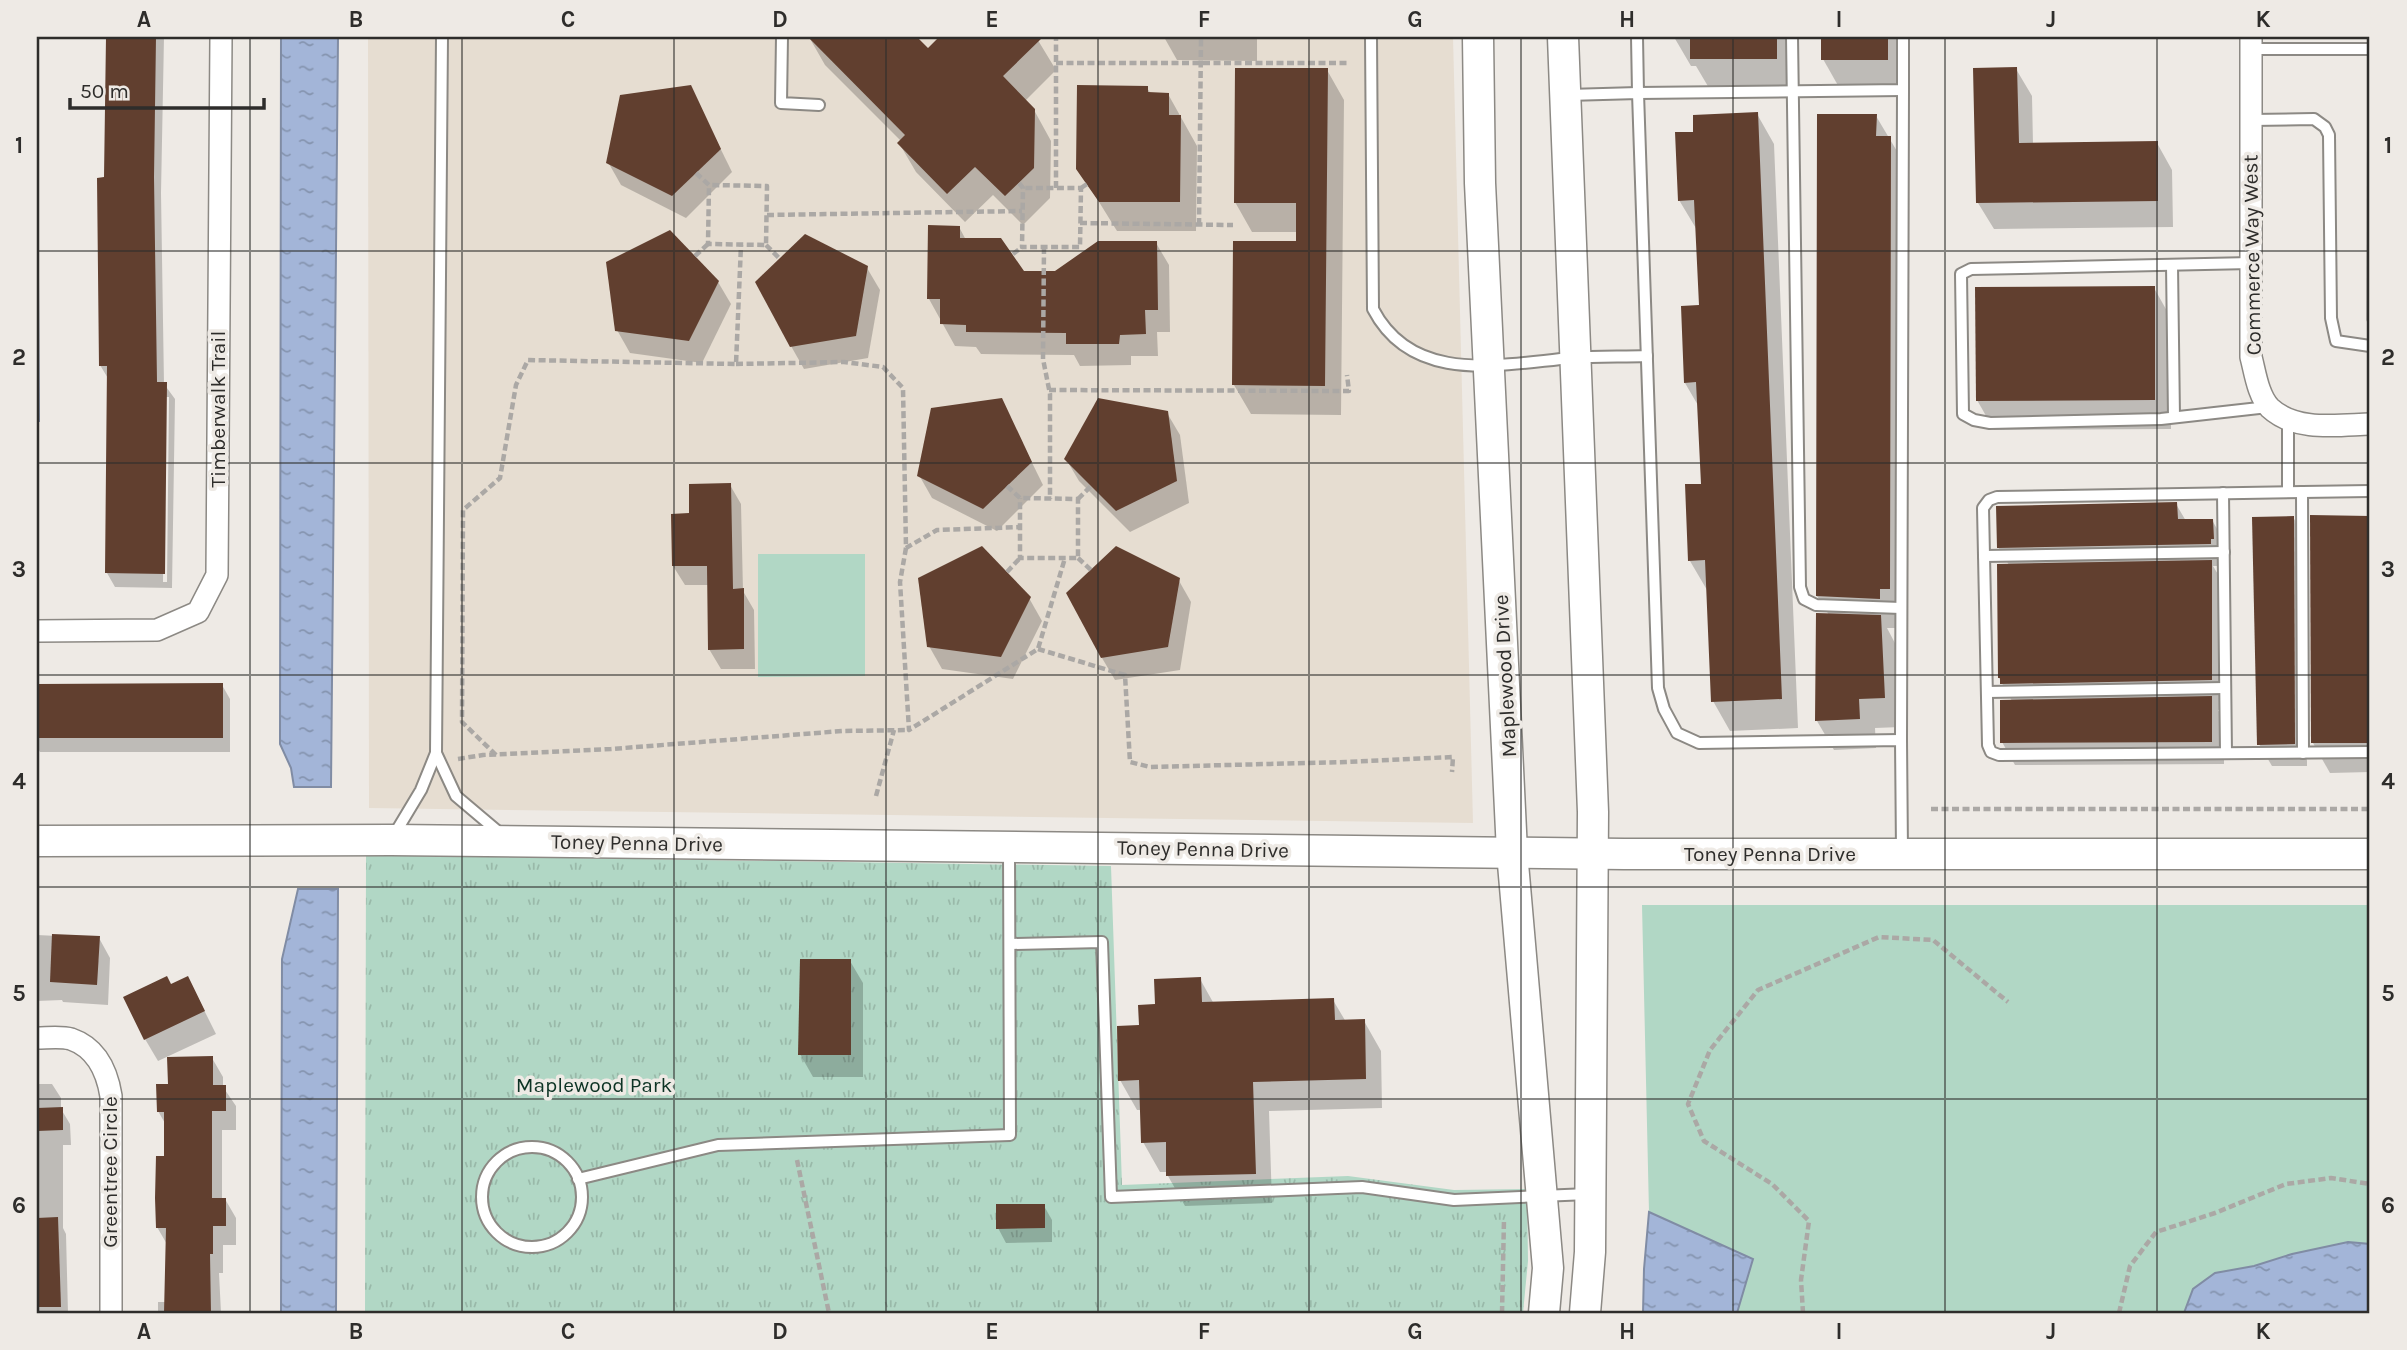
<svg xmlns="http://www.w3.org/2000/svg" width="2407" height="1350" font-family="Karla,sans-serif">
<defs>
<pattern id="park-tufts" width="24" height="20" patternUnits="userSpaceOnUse" patternTransform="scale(1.75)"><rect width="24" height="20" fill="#b1d7c5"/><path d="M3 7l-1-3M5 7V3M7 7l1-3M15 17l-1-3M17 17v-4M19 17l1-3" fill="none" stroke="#99b9a9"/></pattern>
<pattern id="water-ripples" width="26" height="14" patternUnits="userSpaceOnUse" patternTransform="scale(1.75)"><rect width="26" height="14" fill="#a3b5d8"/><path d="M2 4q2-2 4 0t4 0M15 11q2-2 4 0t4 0" fill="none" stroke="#8594af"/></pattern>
</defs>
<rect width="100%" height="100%" fill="#eeeae5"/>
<polygon fill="#e6ddd1" points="368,37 1453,37 1473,823 369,808"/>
<g fill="#b1d7c5">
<polygon points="758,554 865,554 865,676 758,677"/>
<polygon points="1642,905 2370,905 2370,1244 2348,1242 2292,1254 2193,1289 2184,1313 1737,1313 1753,1259 1649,1212"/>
</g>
<polygon fill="url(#park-tufts)" points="366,855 1111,866 1122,1185 1348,1176 1454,1190 1527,1189 1528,1261 1523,1313 365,1313"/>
<g fill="url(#water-ripples)" stroke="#808ca4" stroke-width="2">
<polygon points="281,37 338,37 331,787 294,787 291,768 280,744"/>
<polygon points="37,129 39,421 37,421"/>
<polygon points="298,889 338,889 336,1313 281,1313 282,959"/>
<polygon points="1649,1212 1753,1259 1737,1313 1643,1313 1644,1269"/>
<polygon points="2348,1242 2370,1244 2370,1313 2184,1313 2193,1289 2215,1273 2254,1266 2292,1254"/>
</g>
<g fill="#0003" fill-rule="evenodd">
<path d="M108 37H164L161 193 164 384 175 399 172 588 115 587 107 573 109 380 100 365ZM165 397H169L167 582H163Z"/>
<polygon points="809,37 915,37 928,50 942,37 959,37 969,46 978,37 1036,37 1056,70 1025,101 1034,110 1051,141 1050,198 1023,225 993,195 965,222 916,172 899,143 901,141 825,65"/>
<polygon points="1164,37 1257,37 1257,61 1177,60"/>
<polygon points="1674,37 1793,37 1793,88 1709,88 1696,66 1691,66"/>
<polygon points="1823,37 1904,37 1904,89 1840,89 1823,59"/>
<polygon points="2016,69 2032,96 2033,145 2157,143 2172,170 2173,227 1994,229 1978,203"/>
<polygon points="1327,70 1344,100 1341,415 1251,414 1234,385 1298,243 1298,232 1252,232 1235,202"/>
<polygon points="690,87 732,172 686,218 621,185 608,162"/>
<polygon points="1147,88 1151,94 1168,94 1197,146 1196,231 1117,231 1078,168"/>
<polygon points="1757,114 1774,144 1798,728 1730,731 1713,701 1707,590 1690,561 1703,485 1699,407 1685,383 1701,307 1697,230 1679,200 1695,133"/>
<polygon points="1876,116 1907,168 1906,619 1896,618 1896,628 1887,628 1897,647 1901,727 1875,728 1876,748 1834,750 1817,721 1829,615 1817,596"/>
<polygon points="2367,134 2370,134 2370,327 2366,320"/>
<polygon points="959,227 966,240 1023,272 1056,272 1156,243 1169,265 1170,332 1157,332 1158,356 1131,356 1131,365 1080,366 1074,355 981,354 976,347 955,346 929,299"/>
<polygon points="867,268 880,290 868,358 804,369 791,346"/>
<polygon points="718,282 731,304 702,363 630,353 617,330"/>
<polygon points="2154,288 2171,318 2171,429 1994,430 1977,400"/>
<polygon points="1001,400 1043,485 997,531 932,498 919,475"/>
<polygon points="1167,413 1180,435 1189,503 1130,532 1079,481 1066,459"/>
<polygon points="730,485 741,504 743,591 754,610 755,669 721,669 709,649 709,585 685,585 673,566 691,515"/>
<polygon points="2176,504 2186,521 2212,520 2225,543 2223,566 2213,566 2228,591 2228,709 2218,710 2224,720 2224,764 2015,765 2002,742 2012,701 1999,678 2009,565 1998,547"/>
<polygon points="2370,516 2370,772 2330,773 2313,743 2312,517"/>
<polygon points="2293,517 2306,540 2307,766 2272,766 2259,744"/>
<polygon points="1178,579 1191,602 1180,670 1115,680 1102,658"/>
<polygon points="1029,598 1042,621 1013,679 942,669 929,646"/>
<polygon points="222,685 230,699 230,752 40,752 37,747 37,686"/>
<polygon points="37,935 99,938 110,958 108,1005 63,1002 62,1000 37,1001"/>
<polygon points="850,961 863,983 863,1077 813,1077 800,1054"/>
<polygon points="188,978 216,1034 158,1061 145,1039 171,986"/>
<polygon points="1200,979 1214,1004 1333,1000 1346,1022 1364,1021 1381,1051 1382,1108 1269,1111 1272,1203 1185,1206 1168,1176 1168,1172 1160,1172 1143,1142 1142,1110 1137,1110 1120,1080 1140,1027 1157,1006"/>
<polygon points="212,1058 223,1077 223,1087 236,1106 236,1130 222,1130 222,1199 225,1199 236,1218 236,1245 223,1245 223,1273 219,1273 221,1313 158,1313 158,1302 165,1302 168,1246 157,1227 166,1157 166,1125 158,1111 169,1086"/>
<polygon points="37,1084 52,1084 61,1098 61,1109 70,1124 71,1145 63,1145 63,1228 66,1234 68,1313 37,1313"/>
<polygon points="1044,1206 1052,1220 1052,1242 1006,1243 998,1228"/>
</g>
<g fill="#613f2f">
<polygon points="106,37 156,37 154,177 157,382 167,382 165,574 105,573 107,366 99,366 97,178 104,177"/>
<polygon points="808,37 917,37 928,48 939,37 1043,37 1003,76 1035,109 1034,168 1005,196 975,167 947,194 897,143 905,135"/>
<rect x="1690" y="37" width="87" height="22"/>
<rect x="1821" y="37" width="67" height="23"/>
<polygon points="2017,67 2019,143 2158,141 2158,201 1976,203 1973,68"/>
<polygon points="1235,68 1328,68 1325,386 1232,385 1233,241 1296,241 1296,203 1234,203"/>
<polygon points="691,85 721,149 672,196 606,163 620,95"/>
<polygon points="1077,85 1148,86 1148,92 1169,93 1169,115 1181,115 1180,202 1099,202 1076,169"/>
<polygon points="1758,112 1782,699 1711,702 1705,560 1688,561 1685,484 1701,484 1696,382 1684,383 1681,306 1699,305 1694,200 1678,201 1675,132 1693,132 1693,115"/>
<polygon points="1817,114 1877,114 1876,136 1891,136 1890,589 1880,589 1880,599 1816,596"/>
<polygon points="928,225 960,226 960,238 1001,238 1024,271 1055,271 1098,241 1157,241 1158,310 1145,310 1146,334 1120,335 1119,344 1066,344 1066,333 966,332 966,325 940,324 940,299 927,299"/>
<polygon points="670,230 719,281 689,341 615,331 606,262"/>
<polygon points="805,234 868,266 856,336 790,347 755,282"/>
<polygon points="2155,286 2155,400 1976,401 1975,287"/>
<polygon points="1002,398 1032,462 983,509 917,476 931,408"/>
<polygon points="1098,398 1168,411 1177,481 1116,511 1064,459"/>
<polygon points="731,483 733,589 744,588 744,649 708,650 707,566 672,566 671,514 689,513 689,484"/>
<polygon points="2177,502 2178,519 2213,519 2214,539 2211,539 2211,544 1997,548 1996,506"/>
<polygon points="2310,515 2370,516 2370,743 2311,743"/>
<polygon points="2294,516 2295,744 2257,745 2252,517"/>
<polygon points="982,546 1031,597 1001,657 927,647 918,578"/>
<polygon points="1116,546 1180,578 1168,647 1101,658 1066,593"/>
<polygon points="2212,560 2212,680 2000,684 2000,678 1998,678 1997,564"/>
<polygon points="1816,613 1881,615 1885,698 1859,699 1860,719 1815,721"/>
<polygon points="223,683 223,738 37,738 37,684"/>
<polygon points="2212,696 2212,742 2000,743 2000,700"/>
<polygon points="52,934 100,936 97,985 50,982"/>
<polygon points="800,959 851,959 851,1055 798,1055"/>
<polygon points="167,976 171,984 188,976 205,1011 144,1040 123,997"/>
<polygon points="1201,977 1202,1002 1334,998 1335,1020 1365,1019 1366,1079 1253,1082 1256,1174 1166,1176 1166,1142 1141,1143 1139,1080 1118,1081 1117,1026 1139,1025 1138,1005 1155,1004 1154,979"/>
<polygon points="213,1056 213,1085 226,1085 226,1111 212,1111 212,1198 226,1198 226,1226 213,1226 213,1254 210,1254 211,1313 164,1313 166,1228 156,1228 155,1198 156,1156 164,1156 164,1112 157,1112 156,1084 168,1084 167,1057"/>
<polygon points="63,1107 63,1130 37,1131 37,1108"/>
<polygon points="996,1204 1045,1204 1045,1228 996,1229"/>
<polygon points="58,1217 61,1307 37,1307 37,1218"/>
</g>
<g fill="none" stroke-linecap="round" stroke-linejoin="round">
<g stroke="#8c8984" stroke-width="14">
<g id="lane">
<polyline points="782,37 781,103 819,105"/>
<path d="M1371 37 1373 309C1413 386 1502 364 1572 358 1597 356 1622 357 1647 356"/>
<polyline points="1637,37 1638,93 1903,90 1903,37"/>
<polyline points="1792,37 1800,587 1804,599 1816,605 1901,608"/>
<polyline points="2251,49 2370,49"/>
<polyline points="1568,95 1638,93 1658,688 1664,709 1677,733 1699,743 1901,740 1902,851"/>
<polyline points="2251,120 2314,119 2325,127 2329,135 2331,318 2336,341 2370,346"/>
<polyline points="2251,263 1971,269 1961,274 1963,414 1974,420 1990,423 2161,419 2268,407"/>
<polyline points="2172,265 2174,417"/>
<polyline points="2288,418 2288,492"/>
<polyline points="2370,491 1997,497 1989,500 1983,508 1988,745 1991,752 1999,755 2370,752"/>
<polyline points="2302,492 2303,753"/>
<polyline points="2223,493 2226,753"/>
<polyline points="1984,556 2224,552"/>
<polyline points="1987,692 2225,688"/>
<polyline points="1901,740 1903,90"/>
<polyline points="436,753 456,796 501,834"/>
<polyline points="394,835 421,790 436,753 442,37"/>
<polyline points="1011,944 1102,942 1111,1197 1362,1187 1454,1200 1588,1194"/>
<circle cx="532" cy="1197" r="50"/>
<polyline points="578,1179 718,1145 1010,1135 1009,850"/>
</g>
</g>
<g stroke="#8c8984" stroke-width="24">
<g id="street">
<path d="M2251 37V357C2255 372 2258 396 2270 408 2296 432 2338 425 2370 424"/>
<polyline points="37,631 157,630 198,612 217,575 221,37"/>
<path d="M37 1038C47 1038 61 1036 71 1039 97 1048 107 1071 111 1096V1313"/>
</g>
</g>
<g stroke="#8c8984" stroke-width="33">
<g id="secondary">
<polyline points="1478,37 1480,183 1512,852 1548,1268 1544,1313"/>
<polyline points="1563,37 1593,812 1590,1252 1585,1313"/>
<polyline points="37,841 391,840 1624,854 2370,854"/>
</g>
</g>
<g stroke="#aba8a5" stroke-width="4.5" stroke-dasharray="7 3.5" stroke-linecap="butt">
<polyline points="1056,63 1348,63"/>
<polyline points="696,173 709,185 767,186 766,245 708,244 709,185"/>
<polyline points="1019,183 1023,188 1022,247 1080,247 1081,188 1023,188"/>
<polyline points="1056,188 1056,37"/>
<polyline points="1081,188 1087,184"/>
<polyline points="767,215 1022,211"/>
<polyline points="1080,223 1233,225"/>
<polyline points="1199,225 1201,39"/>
<polyline points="766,245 779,258"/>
<polyline points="1044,247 1043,359 1050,394 1050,499"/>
<polyline points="1013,254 1022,247"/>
<polyline points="695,256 708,244"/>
<polyline points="736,364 844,362 883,367 903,388 906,548 937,530 1020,527"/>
<polyline points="1049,390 1349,391 1347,375"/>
<polyline points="1007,486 1020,498 1078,499 1078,558 1020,558 1020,498"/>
<polyline points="1078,499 1091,486"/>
<polyline points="906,548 900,582 909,730 1038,649 1065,558"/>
<polyline points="1078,558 1091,570"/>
<polyline points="1007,572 1020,558"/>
<polyline points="1038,649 1125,675 1130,762 1150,767 1346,762 1453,757 1452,772"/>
<polyline points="496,755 462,722 463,510 500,478 516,385 528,360 736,364 741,245"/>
<polyline points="458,759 483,755 611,749 842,731 909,730"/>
<polyline points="876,796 894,730"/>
<polyline points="1931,809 2370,809"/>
<polyline points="797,1160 829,1313"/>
<polyline points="1502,1313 1504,1219"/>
<polyline points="1803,1313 1801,1280 1809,1221 1772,1184 1704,1141 1688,1104 1710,1050 1758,990 1879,937 1933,940 2008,1002"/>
<polyline points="2119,1313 2130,1266 2156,1232 2215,1213 2286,1184 2331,1178 2370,1184"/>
</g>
<use href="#lane" stroke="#fff" stroke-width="10"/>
<use href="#street" stroke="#fff" stroke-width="21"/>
<use href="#secondary" stroke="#fff" stroke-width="30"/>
</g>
<path fill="none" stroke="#2e2d2b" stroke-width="2" stroke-opacity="0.55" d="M250 37V1313M462 37V1313M674 37V1313M886 37V1313M1098 37V1313M1309 37V1313M1521 37V1313M1733 37V1313M1945 37V1313M2157 37V1313M37 251H2370M37 463H2370M37 675H2370M37 887H2370M37 1099H2370"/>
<g text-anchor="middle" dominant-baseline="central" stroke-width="7" stroke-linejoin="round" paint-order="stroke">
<g font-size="21" fill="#2e2d2b" stroke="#eeeae5">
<text transform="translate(2252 255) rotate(-91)">Commerce Way West</text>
<text transform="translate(218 409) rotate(-90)">Timberwalk Trail</text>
<text transform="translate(1505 676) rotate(-93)">Maplewood Drive</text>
<text transform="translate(637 843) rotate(1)">Toney Penna Drive</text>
<text transform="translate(1203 849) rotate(1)">Toney Penna Drive</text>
<text x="1770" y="854">Toney Penna Drive</text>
<text transform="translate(110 1172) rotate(-90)">Greentree Circle</text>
</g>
<g font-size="21" fill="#0d3324" stroke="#eeeae5">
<text x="594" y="1085">Maplewood Park</text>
</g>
</g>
<rect width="2407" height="1350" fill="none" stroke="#eeeae5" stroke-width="77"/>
<path d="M70 98v10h194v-10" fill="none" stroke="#2e2d2b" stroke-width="3.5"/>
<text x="80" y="98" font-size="21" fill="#2e2d2b" stroke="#eeeae5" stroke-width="5" paint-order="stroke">50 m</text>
<rect x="38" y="38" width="2330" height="1274" fill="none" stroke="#2e2d2b" stroke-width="2.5"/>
<g font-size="23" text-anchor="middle" font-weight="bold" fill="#2e2d2b">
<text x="144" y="27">A</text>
<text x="356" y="27">B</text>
<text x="568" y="27">C</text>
<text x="780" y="27">D</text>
<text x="992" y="27">E</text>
<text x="1204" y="27">F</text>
<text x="1415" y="27">G</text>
<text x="1627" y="27">H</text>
<text x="1839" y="27">I</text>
<text x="2051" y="27">J</text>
<text x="2263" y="27">K</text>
<text x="19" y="153">1</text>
<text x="2388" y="153">1</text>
<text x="19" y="365">2</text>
<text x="2388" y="365">2</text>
<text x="19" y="577">3</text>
<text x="2388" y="577">3</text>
<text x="19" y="789">4</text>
<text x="2388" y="789">4</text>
<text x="19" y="1001">5</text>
<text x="2388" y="1001">5</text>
<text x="19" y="1213">6</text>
<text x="2388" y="1213">6</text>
<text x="144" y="1339">A</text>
<text x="356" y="1339">B</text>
<text x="568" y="1339">C</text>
<text x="780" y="1339">D</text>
<text x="992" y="1339">E</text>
<text x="1204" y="1339">F</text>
<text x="1415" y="1339">G</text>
<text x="1627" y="1339">H</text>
<text x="1839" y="1339">I</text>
<text x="2051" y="1339">J</text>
<text x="2263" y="1339">K</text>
</g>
</svg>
